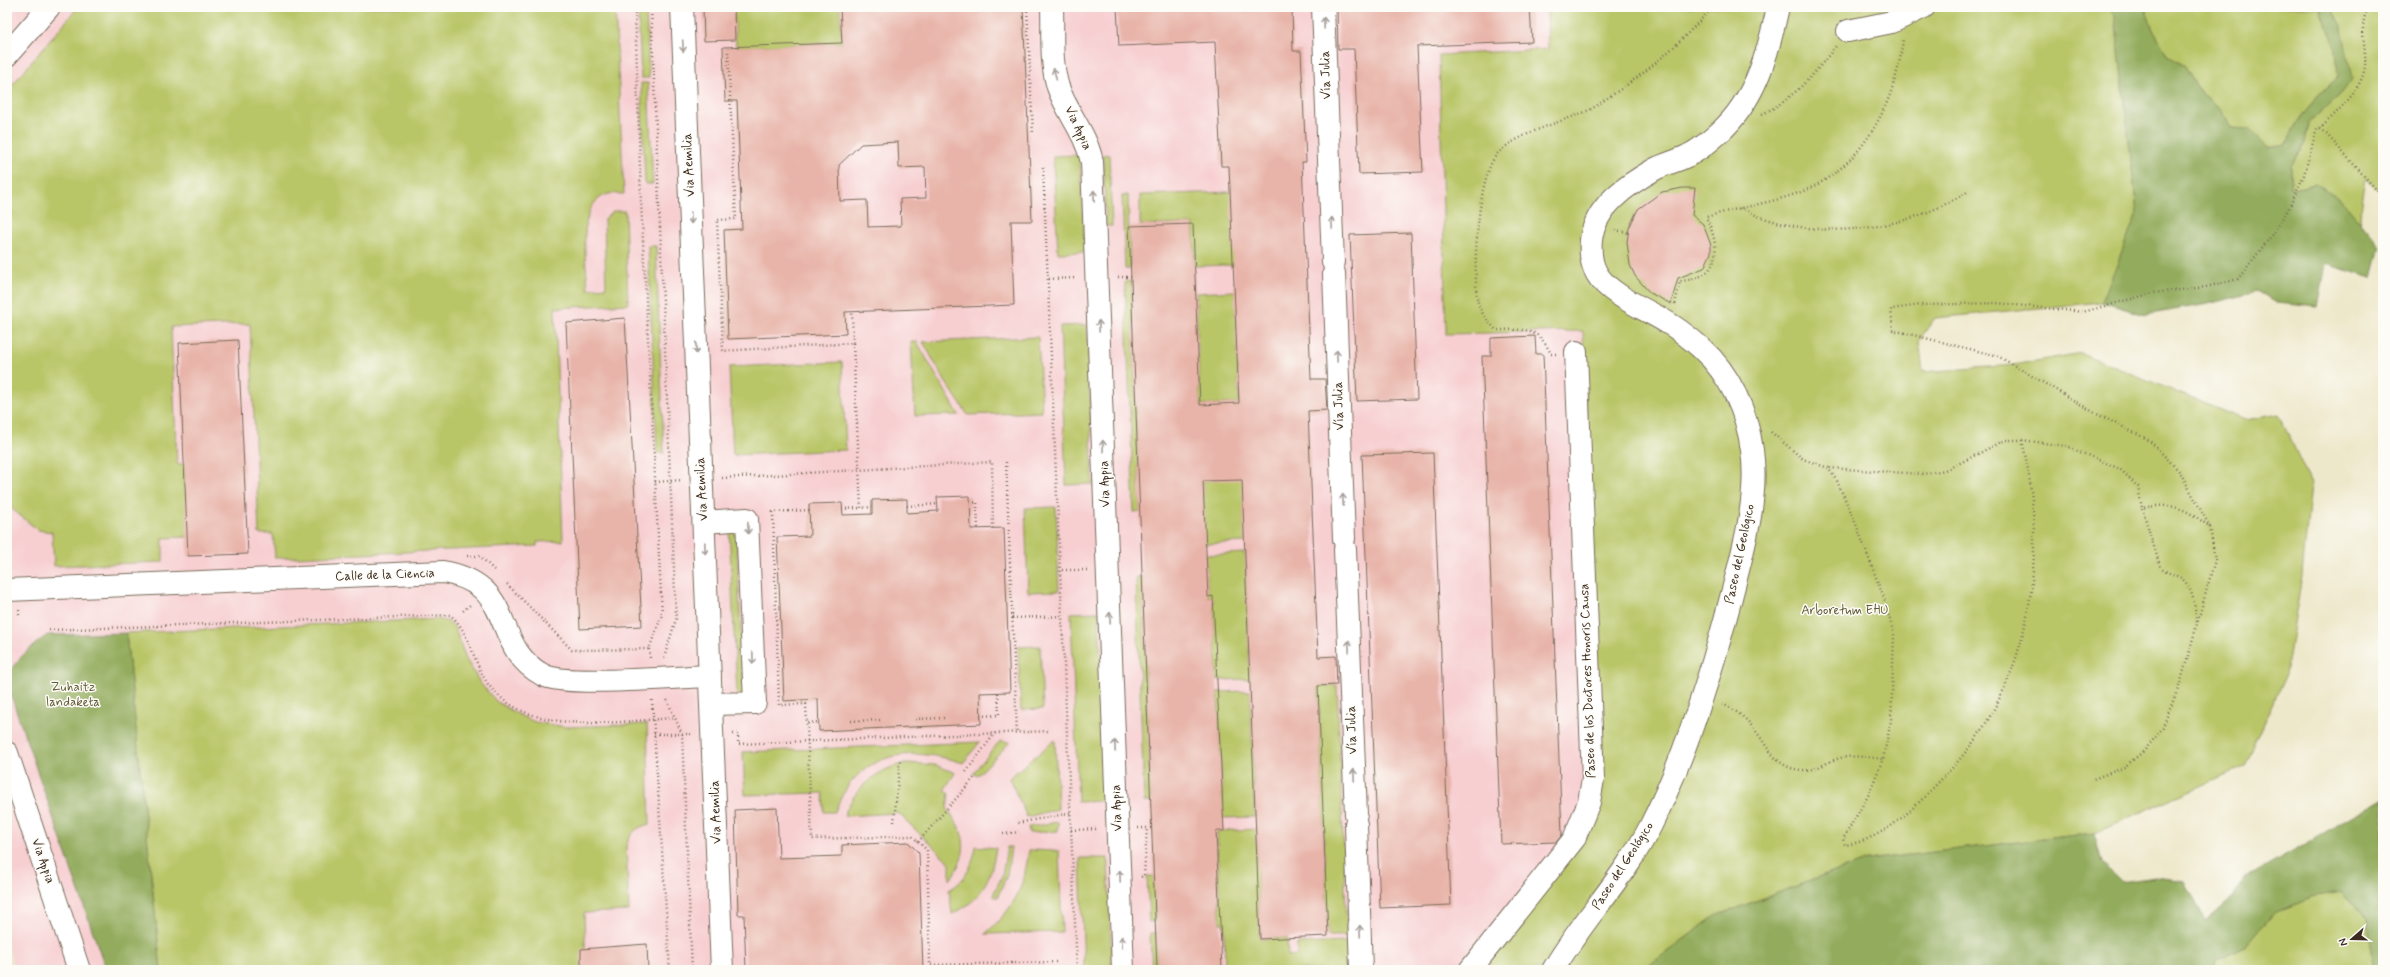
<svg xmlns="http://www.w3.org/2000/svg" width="2390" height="977" font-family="Mynerve,sans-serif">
<rect width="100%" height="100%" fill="#fdfcf7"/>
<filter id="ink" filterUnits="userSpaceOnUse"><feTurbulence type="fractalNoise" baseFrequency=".025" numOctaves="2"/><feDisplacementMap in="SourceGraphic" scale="8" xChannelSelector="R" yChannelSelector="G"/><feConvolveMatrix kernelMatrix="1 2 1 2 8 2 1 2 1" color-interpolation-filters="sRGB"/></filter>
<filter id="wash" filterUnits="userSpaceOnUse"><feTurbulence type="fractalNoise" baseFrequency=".012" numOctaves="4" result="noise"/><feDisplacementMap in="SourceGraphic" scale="16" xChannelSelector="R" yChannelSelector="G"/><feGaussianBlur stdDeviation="0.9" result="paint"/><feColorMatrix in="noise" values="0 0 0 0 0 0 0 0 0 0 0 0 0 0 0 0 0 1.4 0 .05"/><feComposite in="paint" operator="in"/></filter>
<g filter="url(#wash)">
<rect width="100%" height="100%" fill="#eee8cb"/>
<polygon fill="#f7cfd1" points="7,7 2109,7 2102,302 1935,318 1919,340 1923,372 2014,365 2081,353 2245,420 2279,414 2311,484 2302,575 2286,674 2245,766 2094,833 1867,860 1715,916 1643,970 14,970 7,941"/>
<g fill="#b9c667" stroke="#7a7842">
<path d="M78 7H615L624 194C619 194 612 193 608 194 574 204 587 263 588 289L606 287 604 219 614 211H625L628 304 555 308 563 541 537 542V546L275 558 273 534H259L250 324 171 327 177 464H184L188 537 163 538V562L54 566 52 532 38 530 7 505V91Z"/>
<polygon points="638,7 646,7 649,78 641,78"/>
<polygon points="734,7 840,7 842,43 736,47"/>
<polygon points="1547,7 2109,7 2115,15 2137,213 2102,302 1935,318 1919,340 1923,372 2014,365 2081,353 2245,420 2279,414 2311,484 2302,575 2286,674 2245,766 2094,833 1867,860 1715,916 1643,970 1482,970 1601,792 1583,331 1446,334 1439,55 1548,49"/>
<path d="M2145 7H2319L2336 50 2338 77C2315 99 2297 115 2287 144L2268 148 2249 129 2231 128 2220 108 2200 92 2185 66 2168 56 2153 30Z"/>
<polygon points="2331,7 2383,7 2383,196 2366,178 2359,223 2339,197 2316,184 2291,188 2291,166 2305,143 2309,122 2342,93 2342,28"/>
<polygon points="641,83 648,83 653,184 645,184"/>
<polygon points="1109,154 1112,226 1106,226 1103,155"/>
<polygon points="1080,155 1085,252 1058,253 1053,156"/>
<polygon points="1231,192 1234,265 1195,266 1193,224 1140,225 1140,195"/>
<polygon points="1128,195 1130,269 1125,269 1122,196"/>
<polygon points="648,246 656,246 664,453 657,453"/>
<polygon points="1131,281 1140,512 1134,512 1125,282"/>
<polygon points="1235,291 1239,403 1200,405 1196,293"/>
<polygon points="1087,325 1093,484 1066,485 1060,326"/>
<polygon points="1038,337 1042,412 968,415 945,381 923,342"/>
<polygon points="911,342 917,342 959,415 915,416"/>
<polygon points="842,362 846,450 733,455 729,367"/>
<polygon points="1240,415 1245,542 1205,544 1203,481 1216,480"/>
<polygon points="1056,507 1059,591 1028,592 1025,508"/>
<polygon points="729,527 736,527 744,695 737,696"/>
<polygon points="1245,553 1250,679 1217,680 1213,597 1208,597 1206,555"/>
<polygon points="1136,577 1142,577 1151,802 1144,802"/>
<polygon points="1099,612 1106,801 1078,802 1071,613"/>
<path d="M437 619 449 622 455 628 466 659 481 684 497 702 519 715 535 722 566 727 647 724 650 824C636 827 630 833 626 847L629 911 584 913 586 970H161L126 633Z"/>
<polygon points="1040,646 1043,709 1021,710 1018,647"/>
<polygon points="1337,685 1347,936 1328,936 1318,686"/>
<polygon points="1250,691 1255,817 1223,818 1218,692"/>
<polygon points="1055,740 1058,809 1027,817 1009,778"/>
<polygon points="1000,741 1010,742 977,776 973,773"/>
<path d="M980 742 963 763C909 745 856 752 835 812H824L823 793 745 795 743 752Z"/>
<path d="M907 763 936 765 955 773 945 789 949 794 947 809C968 835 969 852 950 880V863L898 813 844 816C854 788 878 768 907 763Z"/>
<polygon points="1058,822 1058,831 1029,833 1028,827"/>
<polygon points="1256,829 1260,939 1287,938 1288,956 1297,955 1297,944 1347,942 1348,970 1225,970 1224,923 1220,923 1217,831"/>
<path d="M976 846 996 848C991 878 982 901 952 914L949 890C966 881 973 864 976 846Z"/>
<polygon points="1007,847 1011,847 1007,875 997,898 993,895 1002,876"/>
<path d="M1029 850 1059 851 1062 932 985 934C1016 906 1023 890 1029 850Z"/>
<polygon points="1080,858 1108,858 1112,970 1084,970"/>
<polygon points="1147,876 1154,876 1155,921 1149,922"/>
<polygon points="2342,892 2367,919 2375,970 2214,970 2216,960 2246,945 2274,913 2314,896"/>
<polygon points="1150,933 1156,933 1157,970 1152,970"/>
</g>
<g fill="#92ab5c" stroke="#666a3d">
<path d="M2109 7H2145L2153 30 2168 56 2185 66 2200 92 2220 108 2231 128 2249 129 2268 148 2287 144C2298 114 2315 100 2338 77L2336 50 2319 7H2331L2342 28 2352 79 2342 93 2309 122 2305 143 2291 166V188L2316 184 2339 197 2380 246 2372 278 2326 264 2318 307 2276 303 2256 292 2208 304 2145 315 2102 302 2137 213 2115 15Z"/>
<path d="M126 633 161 970H106L8 687C7 684 6 680 7 678 9 666 38 640 48 635Z"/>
<polygon points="2383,799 2383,970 2375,970 2367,919 2342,892 2314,896 2274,913 2246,945 2216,960 2214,970 1643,970 1715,916 1867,860 2094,833 2102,863 2121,882 2155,877 2185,881 2205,921 2233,897 2245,878"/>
</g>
<g id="blocks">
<g fill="#e8b4a9" fill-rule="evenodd">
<polygon points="703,7 734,7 735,40 704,41"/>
<path d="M840 7H1023L1032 221H1011L1014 305 845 312 846 334 728 339 724 230 742 229 737 101H725L723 47 842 43ZM898 142 899 168 925 167 926 198 900 199 901 226 868 227 867 200 840 201 839 165 861 144Z"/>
<polygon points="1117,7 1292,7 1293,51 1301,51 1306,162 1302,162 1311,379 1325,379 1327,410 1308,411 1318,657 1336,656 1337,685 1318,686 1328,936 1260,939 1242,480 1203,481 1208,597 1213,596 1224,831 1216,831 1222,970 1157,970 1129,226 1193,224 1200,405 1239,403 1229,166 1221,166 1215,42 1119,46"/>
<polygon points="1337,7 1530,7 1532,42 1417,46 1423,172 1359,174 1354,49 1338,49"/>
<polygon points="1683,188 1695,188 1692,215 1703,224 1711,245 1711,253 1704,268 1678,278 1671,304 1650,293 1635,276 1630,265 1627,242 1629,228 1638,209 1662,192"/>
<polygon points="1411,233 1417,399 1357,401 1350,235"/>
<polygon points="625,318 642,626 580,629 566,323"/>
<polygon points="1535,336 1536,354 1543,354 1562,835 1556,842 1501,844 1482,356 1491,356 1491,338"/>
<polygon points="238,340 248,554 188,556 179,343"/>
<polygon points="1433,453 1451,905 1380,908 1362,455"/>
<polygon points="970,496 971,529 1004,528 1010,692 980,693 981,724 819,731 818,699 784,701 777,537 810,536 809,504 842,503 843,515 872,514 872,500 907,499 907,513 938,511 937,497"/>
<polygon points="777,808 779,858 842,856 842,845 908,842 919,853 923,970 746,970 744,915 738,915 735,810"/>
<polygon points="647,944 648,970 581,970 581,949"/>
</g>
</g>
</g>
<g filter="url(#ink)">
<use href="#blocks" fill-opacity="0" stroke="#7a6c5b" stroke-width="1"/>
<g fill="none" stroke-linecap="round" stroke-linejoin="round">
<g stroke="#7a6c5b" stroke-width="24">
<g id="minor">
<polyline points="682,7 722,970"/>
<path d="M1052 7C1053 33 1050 61 1058 87 1067 113 1086 133 1092 162L1123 970"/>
<polyline points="1323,7 1333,262"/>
<polyline points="1848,31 1892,22 1924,7"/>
<polyline points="7,55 49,7"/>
<polyline points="1334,273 1344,539"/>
<polyline points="704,522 747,519 755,703 711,704"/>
<polyline points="1345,549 1356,814"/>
<path d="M7 590 443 572C519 585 489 646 543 675 564 687 680 677 710 676"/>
<polyline points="7,753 79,970"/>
<polyline points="1356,824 1361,970"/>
<polyline points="1470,970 1574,839 1589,802 1593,779 1576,352"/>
<path d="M1553 970C1582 920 1625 877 1651 825 1688 752 1715 661 1735 582 1746 540 1758 494 1752 450 1747 412 1730 374 1701 348 1691 339 1680 330 1668 323 1648 310 1609 295 1597 274 1591 264 1590 251 1591 240 1595 206 1627 185 1655 169 1665 164 1677 161 1687 156 1699 151 1711 140 1720 132 1756 99 1768 53 1778 7"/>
</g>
</g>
<g stroke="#7a6c5b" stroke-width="2.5" stroke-dasharray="1 3" stroke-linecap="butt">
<polyline points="651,7 676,619 664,658"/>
<polyline points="1027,7 1033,134"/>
<polyline points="728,52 736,219 717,220 723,351 853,343 852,311"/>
<polyline points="7,83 14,74"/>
<path d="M1762 114C1793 100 1815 73 1836 46"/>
<polyline points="2321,128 2383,197"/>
<polyline points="1043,167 1077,970"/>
<path d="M1740 208C1810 243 1901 234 1967 192"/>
<polyline points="1615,230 1629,233"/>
<polyline points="1118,277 1131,277"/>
<polyline points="1049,279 1077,278"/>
<path d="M1675 304 1680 281C1722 278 1721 248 1706 217 1739 207 1774 203 1806 190 1865 164 1896 101 1903 39"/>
<path d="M1556 354H1551C1537 325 1525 330 1496 330 1488 321 1481 314 1478 302 1472 274 1477 172 1499 152 1519 133 1561 122 1587 111 1596 107 1604 100 1612 95 1650 70 1683 41 1712 7"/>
<path d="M1771 432 1803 459 1828 468 1837 481 1854 519 1885 601 1894 635 1891 721 1883 759 1868 796 1843 839 1845 845C1879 841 1911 812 1934 787 1951 770 1967 752 1981 731 2037 645 2045 537 2022 440H2005L1962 462 1945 470 1923 474 1828 468"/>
<path d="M2022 440 2066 446 2120 469 2138 487 2142 508C2173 502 2185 508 2210 527L2215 560 2181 681 2162 729 2144 751 2123 768 2093 779"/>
<polyline points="1006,462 1017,733"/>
<polyline points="722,478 992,462 993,528"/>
<polyline points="655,482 682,480"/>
<polyline points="970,503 977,502 978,529"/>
<polyline points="907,506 938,504"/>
<path d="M2142 508 2160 566C2166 573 2171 573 2179 577 2194 585 2195 609 2197 623"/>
<polyline points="842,509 861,508"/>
<path d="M2210 527 2180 472 2149 440 2095 413 1998 356 1893 330 1891 309 1921 305 1997 303 2083 312 2153 293 2206 287 2238 279 2272 235 2289 208 2304 175 2317 128H2321C2337 111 2363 90 2365 65 2367 44 2357 27 2369 7"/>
<polyline points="467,556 480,556 494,570"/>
<polyline points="1062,570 1087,570"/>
<polyline points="507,584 572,650 649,649 662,615 641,202 635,7"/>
<polyline points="19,610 19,618"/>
<polyline points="463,611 470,605"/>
<polyline points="1012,618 1063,616"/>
<path d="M49 630 450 615C469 629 473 663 488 684 529 738 615 721 675 718L682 734 692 970"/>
<polyline points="649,649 650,658"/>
<polyline points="652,700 670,970"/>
<polyline points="667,700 675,718"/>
<path d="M1722 704C1736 710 1746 718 1755 730 1769 748 1775 768 1802 770 1814 771 1824 764 1834 760 1849 754 1867 757 1883 759"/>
<polyline points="980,716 999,715 998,693"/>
<polyline points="915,719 944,718"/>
<polyline points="851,721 881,720"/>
<polyline points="808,723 819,722"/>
<polyline points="654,734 691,734"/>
<polyline points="733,734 738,734 738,744 1049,731"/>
<polyline points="966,772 995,733"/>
<polyline points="894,822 900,759"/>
<polyline points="1018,823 1070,813"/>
<polyline points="1138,828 1152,828"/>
<polyline points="1071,830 1097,829"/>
<polyline points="1003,834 1019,832"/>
<polyline points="918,842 974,778"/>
<polyline points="1141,877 1144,876 1147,828"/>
</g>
<use href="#minor" stroke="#fff" stroke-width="22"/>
<g stroke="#7a6c5b" stroke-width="2.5" stroke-dasharray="1 3" stroke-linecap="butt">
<polyline points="853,343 861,508 872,507"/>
<polyline points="809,510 773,512 779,705 806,704 812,839 912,836 927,850 930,965 1058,962"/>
</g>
</g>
<defs><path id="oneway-shaft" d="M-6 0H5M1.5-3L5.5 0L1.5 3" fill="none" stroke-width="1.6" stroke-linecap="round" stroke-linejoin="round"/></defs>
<g stroke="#a79f9a">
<use href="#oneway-shaft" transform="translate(1324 23) rotate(-92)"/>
<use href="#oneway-shaft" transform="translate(683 46) rotate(87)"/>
<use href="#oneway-shaft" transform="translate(1055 74) rotate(-104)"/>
<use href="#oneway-shaft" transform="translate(1094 196) rotate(-92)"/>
<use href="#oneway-shaft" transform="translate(691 218) rotate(88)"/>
<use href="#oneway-shaft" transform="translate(1332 223) rotate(-92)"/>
<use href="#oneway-shaft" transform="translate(1099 326) rotate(-92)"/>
<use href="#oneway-shaft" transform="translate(696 348) rotate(88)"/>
<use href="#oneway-shaft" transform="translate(1337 356) rotate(-92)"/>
<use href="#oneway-shaft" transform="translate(1103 446) rotate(-92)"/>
<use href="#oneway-shaft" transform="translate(1343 500) rotate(-92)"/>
<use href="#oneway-shaft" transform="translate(748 528) rotate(88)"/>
<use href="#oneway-shaft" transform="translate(705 548) rotate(88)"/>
<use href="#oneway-shaft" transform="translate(1110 618) rotate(-92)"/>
<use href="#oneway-shaft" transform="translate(1349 646) rotate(-92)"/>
<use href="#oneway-shaft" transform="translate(753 658) rotate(88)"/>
<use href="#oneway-shaft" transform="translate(1115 746) rotate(-92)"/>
<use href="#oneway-shaft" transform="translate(1354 775) rotate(-92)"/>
<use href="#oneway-shaft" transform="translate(1120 876) rotate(-92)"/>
<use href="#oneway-shaft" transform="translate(1360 931) rotate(-92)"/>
<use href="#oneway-shaft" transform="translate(1122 942) rotate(-92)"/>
</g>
</g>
<g text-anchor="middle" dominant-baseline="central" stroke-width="3" stroke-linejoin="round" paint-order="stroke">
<g font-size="13" fill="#3b2a1e" stroke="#fdfcf7">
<text transform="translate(1326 75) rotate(-92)">Vía Julia</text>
<text transform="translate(1078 128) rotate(65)">Via Appia</text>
<text transform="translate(689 165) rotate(-93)">Via Aemilia</text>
<text transform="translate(1339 406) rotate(-92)">Vía Julia</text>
<text transform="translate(1105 484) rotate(-92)">Via Appia</text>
<text transform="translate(702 489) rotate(-93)">Via Aemilia</text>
<text transform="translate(1740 554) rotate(-78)">Paseo del Geológico</text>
<text transform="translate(385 575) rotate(-2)">Calle de la Ciencia</text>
<text transform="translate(1588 681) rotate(-92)">Paseo de los Doctores Honoris Causa</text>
<text transform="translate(1352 730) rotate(-92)">Vía Julia</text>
<text transform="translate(1117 808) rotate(-92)">Via Appia</text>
<text transform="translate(716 812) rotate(-92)">Via Aemilia</text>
<text transform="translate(43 861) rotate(71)">Via Appia</text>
<text transform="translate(1623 866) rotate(-57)">Paseo del Geológico</text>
</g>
<g font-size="13" fill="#615934" stroke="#fdfcf7">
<text x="1845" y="610">Arboretum EHU</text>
<text x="73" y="687">Zuhaitz<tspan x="73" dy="15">landaketa</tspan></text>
</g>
</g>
<rect width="2390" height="977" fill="none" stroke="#fdfcf7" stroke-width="24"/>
<g transform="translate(2352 939) rotate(250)" stroke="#fdfcf7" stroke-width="3" paint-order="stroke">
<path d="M0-3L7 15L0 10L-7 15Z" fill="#3b2a1e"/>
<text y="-6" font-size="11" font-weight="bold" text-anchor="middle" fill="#3b2a1e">N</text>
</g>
</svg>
